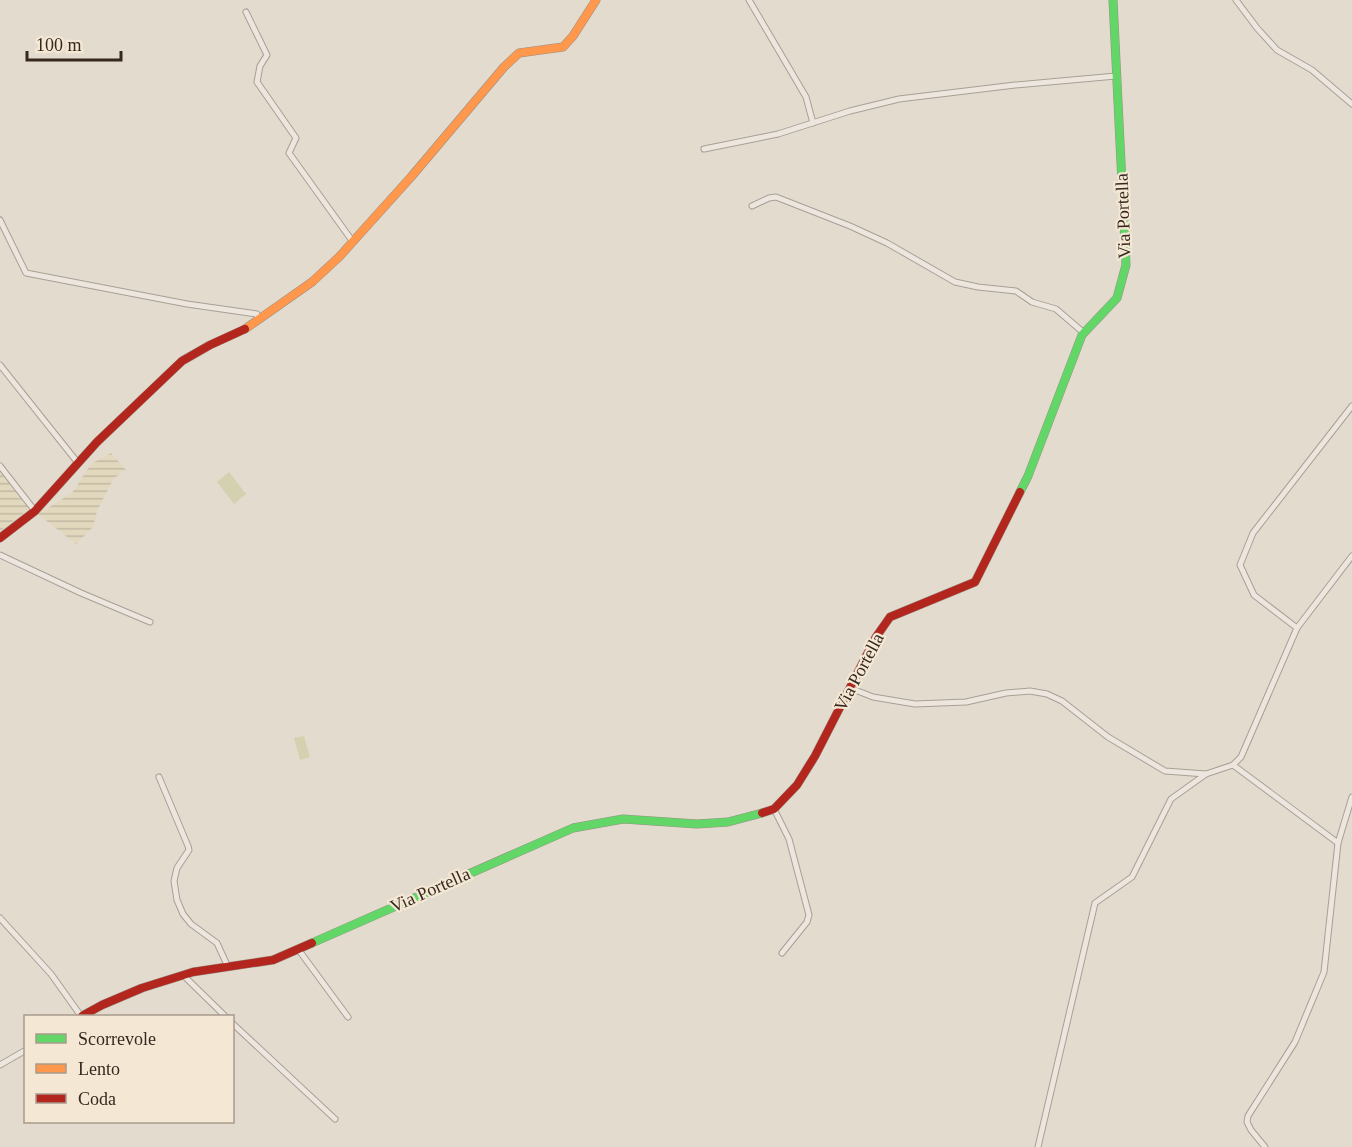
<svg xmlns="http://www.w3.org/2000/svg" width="1352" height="1147" font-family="Georgia,serif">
<defs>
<pattern id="farmland-rules" width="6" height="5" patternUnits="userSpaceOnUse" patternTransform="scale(1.5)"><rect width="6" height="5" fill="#e2d8be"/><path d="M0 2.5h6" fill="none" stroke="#c2b9a3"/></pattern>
</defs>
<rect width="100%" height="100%" fill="#e3dbcd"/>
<g fill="url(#farmland-rules)">
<polygon points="111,453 126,470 114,478 97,511 93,527 76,544 38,514 72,493 91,464"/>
<polygon points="0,469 30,508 0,531"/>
</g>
<g fill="#d4d1b0">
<polygon points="229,472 246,494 234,504 217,482"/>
<polygon points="304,736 310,757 300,760 294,738"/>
</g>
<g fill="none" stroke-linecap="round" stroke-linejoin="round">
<g stroke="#a8a097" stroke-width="7">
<g id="street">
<polyline points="749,0 806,97 813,123"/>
<polyline points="1236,0 1257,28 1277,50 1312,70 1352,104"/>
<polyline points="246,12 267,55 260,66 257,82 296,138 289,153 353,242"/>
<polyline points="704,149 778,134 850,111 899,99 1015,85 1116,76"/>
<polyline points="752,206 769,198 776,197 850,226 887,243 955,282 978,287 1016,291 1032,302 1056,309 1084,333"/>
<polyline points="0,220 26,273 187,304 257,314 258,320"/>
<polyline points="0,365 78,463"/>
<polyline points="0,466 35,511"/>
<polyline points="0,555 81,593 150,622"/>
<polyline points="1297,628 1254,595 1240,565 1253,533 1352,406"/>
<polyline points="850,688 873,697 915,704 966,702 1006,693 1030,691 1047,694 1062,701 1108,737 1165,771 1206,774 1233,765 1241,757 1297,628 1352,556"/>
<polyline points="1233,765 1338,843"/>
<polyline points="159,777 188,846 189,850 177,868 174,881 177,900 183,914 191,924 217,943 228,967"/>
<polyline points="774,809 789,839 809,915 807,922 782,953"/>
<polyline points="0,918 51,974 81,1016"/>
<polyline points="298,949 348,1017"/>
<polyline points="183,975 225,1016"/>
<polyline points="232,1023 335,1119"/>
<polyline points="0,1065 26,1050"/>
<polyline points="1038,1147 1095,903 1132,877 1171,799 1206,774"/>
<polyline points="1265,1147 1251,1130 1247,1122 1248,1116 1295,1042 1324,972 1338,843 1352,797"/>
</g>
</g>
<g stroke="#989086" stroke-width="9">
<g id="fast">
<polyline points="1020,492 1028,476 1082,335 1117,298 1126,265 1113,0"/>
<polyline points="312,943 573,828 623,819 697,824 728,822 762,813"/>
</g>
</g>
<g stroke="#989086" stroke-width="9">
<polyline id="slow" points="245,329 312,282 339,257 411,177 504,67 519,53 563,47 573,36 596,0"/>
</g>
<g stroke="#989086" stroke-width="9">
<g id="jam">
<polyline points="0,538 35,511 97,442 182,361 210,345 245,329"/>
<polyline points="762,813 774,809 797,785 815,756 876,637 890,617 975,582 1020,492"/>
<polyline points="82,1016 102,1005 142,988 193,972 273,960 312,943"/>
</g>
</g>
<use href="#street" stroke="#ece6de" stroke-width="5"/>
<use href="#fast" stroke="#63d668" stroke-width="8"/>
<use href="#slow" stroke="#ff974d" stroke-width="8"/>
<use href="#jam" stroke="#b3261e" stroke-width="8"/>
</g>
<g text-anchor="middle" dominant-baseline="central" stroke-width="4.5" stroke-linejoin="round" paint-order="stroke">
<g font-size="18" fill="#36281f" stroke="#f4e8d4">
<text transform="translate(1123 216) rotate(-92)">Via Portella</text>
<text transform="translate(859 672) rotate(-62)">Via Portella</text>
<text transform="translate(430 890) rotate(-24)">Via Portella</text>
</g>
</g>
<rect x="24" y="1015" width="210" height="108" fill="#f4e8d4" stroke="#a89b8c" stroke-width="1.5"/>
<rect x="36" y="1034" width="30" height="9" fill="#63d668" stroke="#a89b8c" stroke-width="1.5"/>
<text x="78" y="1045" font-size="18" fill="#36281f">Scorrevole</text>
<rect x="36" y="1064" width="30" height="9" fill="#ff974d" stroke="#a89b8c" stroke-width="1.5"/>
<text x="78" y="1075" font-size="18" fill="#36281f">Lento</text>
<rect x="36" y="1094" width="30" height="9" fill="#b3261e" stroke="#a89b8c" stroke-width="1.5"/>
<text x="78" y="1105" font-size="18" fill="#36281f">Coda</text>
<path d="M27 51v9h94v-9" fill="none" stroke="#36281f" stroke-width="3"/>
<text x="36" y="51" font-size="18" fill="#36281f" stroke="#f4e8d4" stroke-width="4.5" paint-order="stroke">100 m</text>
</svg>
